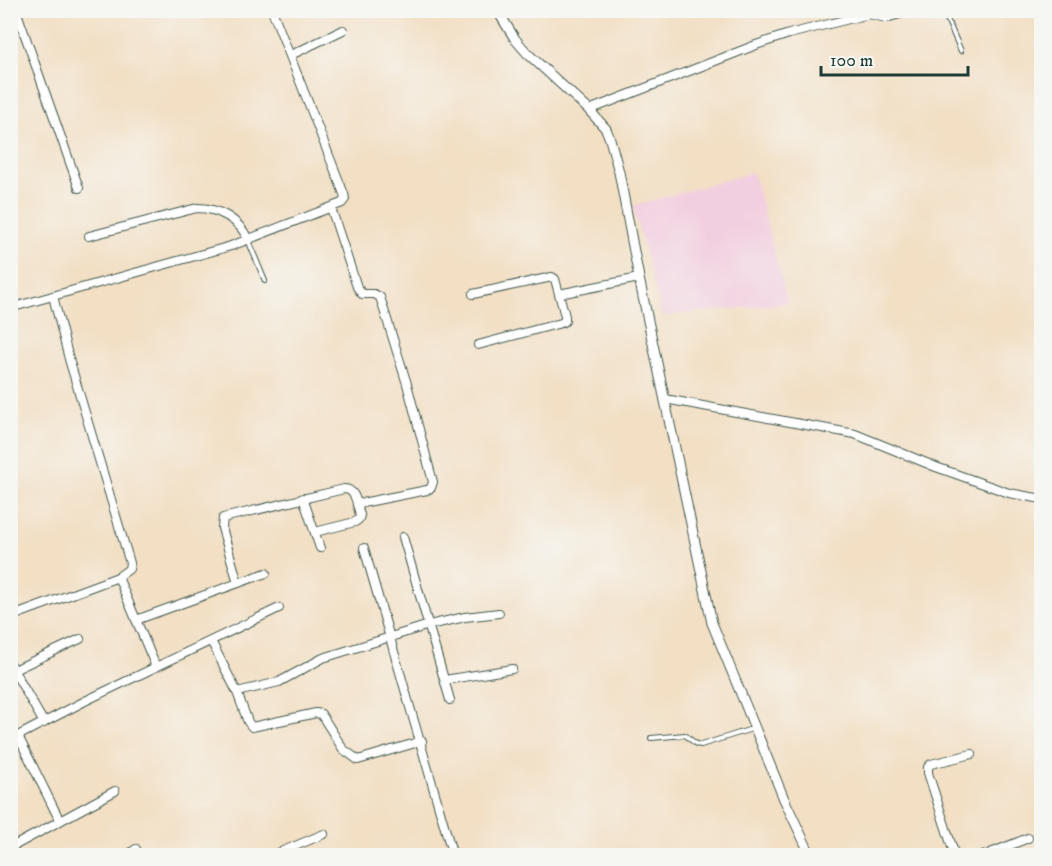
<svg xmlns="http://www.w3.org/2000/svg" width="1052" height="866" font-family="'IM FELL DW Pica',serif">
<rect width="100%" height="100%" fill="#f6f6f2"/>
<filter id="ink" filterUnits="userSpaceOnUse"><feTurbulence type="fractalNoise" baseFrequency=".0167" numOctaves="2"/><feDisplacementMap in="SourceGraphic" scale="12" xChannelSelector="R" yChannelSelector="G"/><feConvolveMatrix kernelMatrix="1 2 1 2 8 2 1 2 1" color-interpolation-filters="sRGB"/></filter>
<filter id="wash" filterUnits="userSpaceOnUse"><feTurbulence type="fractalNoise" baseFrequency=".008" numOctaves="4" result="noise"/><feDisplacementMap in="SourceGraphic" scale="24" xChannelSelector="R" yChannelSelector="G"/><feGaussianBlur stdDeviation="1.35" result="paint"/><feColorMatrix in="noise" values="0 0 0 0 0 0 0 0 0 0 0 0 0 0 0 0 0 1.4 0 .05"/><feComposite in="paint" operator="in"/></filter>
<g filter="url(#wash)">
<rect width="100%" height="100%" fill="#f2dfc4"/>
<polygon fill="#f2cfe0" points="753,172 788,303 662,316 633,206"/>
</g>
<g filter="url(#ink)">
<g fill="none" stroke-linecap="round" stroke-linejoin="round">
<g stroke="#3f554a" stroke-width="6">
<g id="service">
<polyline points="943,10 961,51"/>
<polyline points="248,240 265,281"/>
<polyline points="651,738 685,735 696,744 701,745 755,728"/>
</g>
</g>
<g stroke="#3f554a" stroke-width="10">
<g id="minor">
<polyline points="16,10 79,188"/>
<polyline points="291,55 343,30"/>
<polyline points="589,110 756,45 789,34 869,14 886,18 914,10"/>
<polyline points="331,208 357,287 362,294 374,294 380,297 407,384 433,482 431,488 427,490 357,504"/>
<path d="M89 236 197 208C219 208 239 220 248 239"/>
<polyline points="473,294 552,277 555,279 565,316 565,321 561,323 478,345"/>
<polyline points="559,294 639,278"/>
<polyline points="10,308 231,246 342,203 345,199 344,194 272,10"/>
<polyline points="665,399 855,434 936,467 1009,493 1042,499"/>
<polyline points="303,498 320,548"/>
<polyline points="403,537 450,700"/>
<polyline points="364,548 453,856"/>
<polyline points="118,577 156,667"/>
<path d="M238 583 222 528 223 518 344 489C356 489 357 505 360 515L359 519 355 522 315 532"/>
<polyline points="10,617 118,577 129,569 130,563 69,359 53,296"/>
<polyline points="136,620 266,573"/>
<polyline points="211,641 237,692 248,722 252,727 316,713 321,714 343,749 358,760 422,741"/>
<polyline points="10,664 44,723"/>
<polyline points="14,670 80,639"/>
<polyline points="445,680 512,669"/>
<polyline points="237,692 279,682 323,658 429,625 465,617 499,613"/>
<polyline points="18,736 60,821"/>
<polyline points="10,740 85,701 279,608"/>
<polyline points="10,848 115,791"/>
<polyline points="126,856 136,849"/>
<polyline points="271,856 324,834"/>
<polyline points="955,856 928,773 928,767 931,764 972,754"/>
<polyline points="983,856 1028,838"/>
</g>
</g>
<g stroke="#3f554a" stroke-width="11">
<polyline id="tertiary" points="497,10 515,39 527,53 589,110 606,129 610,139 619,172 639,278 712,623 784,799 811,856"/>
</g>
<use href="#service" stroke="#fff" stroke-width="4"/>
<use href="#minor" stroke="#fff" stroke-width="8"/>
<use href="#tertiary" stroke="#fff" stroke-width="9"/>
</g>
</g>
<rect width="1052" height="866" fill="none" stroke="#f6f6f2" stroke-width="36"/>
<path d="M821 66v9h147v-9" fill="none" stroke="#1f3d34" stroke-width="3"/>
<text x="830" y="66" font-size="18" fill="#1f3d34" stroke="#f6f6f2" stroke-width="4.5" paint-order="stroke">100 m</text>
</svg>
